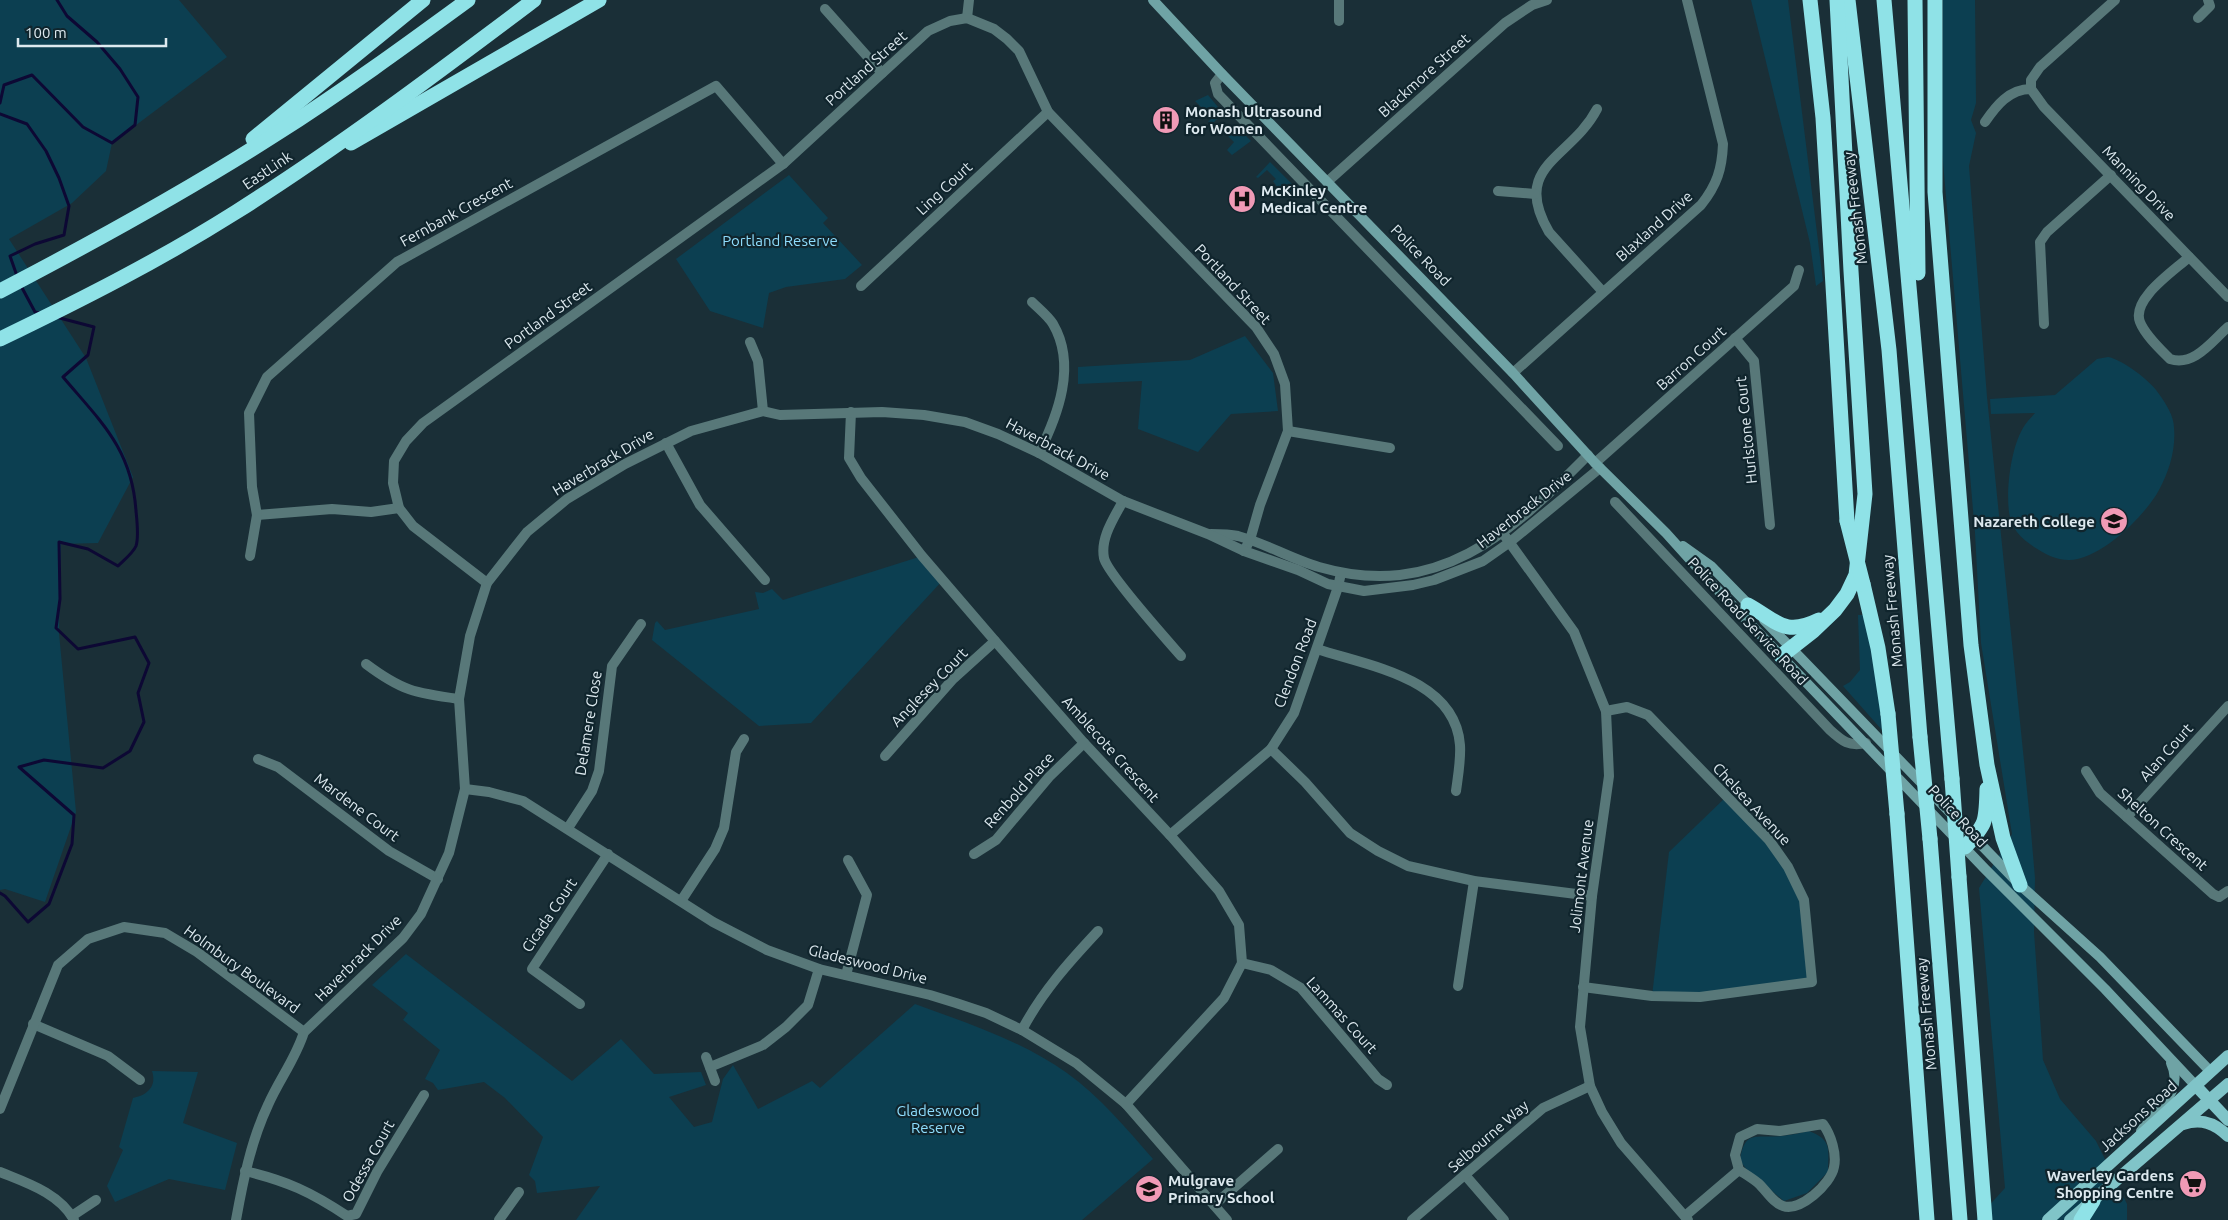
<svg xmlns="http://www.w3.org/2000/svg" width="2228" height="1220" font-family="Ubuntu,sans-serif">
<rect width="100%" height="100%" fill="#1a2f37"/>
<g fill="#0c3f51">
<polygon points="0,0 179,0 227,57 112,143 106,171 72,203 9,239 86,358 133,477 98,543 61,544 59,633 76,812 45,902 5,889 0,890"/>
<polygon points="1751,0 1788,0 1823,281 1816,286 1810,243"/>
<polygon points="1943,0 1975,0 1976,103 1971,120 1976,133 1969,166 1987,397 2030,820 2035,878 2034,932 2043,1060 2060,1099 2096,1141 2127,1204 2127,1220 1976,1220 2005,1188 1979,888 2012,834 1981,643 1975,533 1942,150"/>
<polygon points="1208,95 1223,113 1211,125 1208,122 1212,118 1195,101"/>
<polygon points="1237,127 1251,141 1232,155 1227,150 1234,142 1228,136"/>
<polygon points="1270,162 1298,190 1289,196 1278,188 1273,181 1276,179 1267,170 1258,178 1256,177"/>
<polygon points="789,175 828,218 823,223 862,265 845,279 786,287 769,293 763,328 710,311 676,259"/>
<polygon points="1245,336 1273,373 1278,411 1231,414 1198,452 1138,429 1142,381 1078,384 1078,367 1190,360"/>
<path d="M2108 357C2122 359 2152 382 2159 394 2166 404 2174 416 2174 428 2176 449 2169 472 2159 490 2145 516 2100 560 2069 560 2056 560 2045 554 2034 547 2021 538 2011 529 2009 512 2006 489 2011 448 2023 428 2026 422 2031 418 2035 413L1991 414 1990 399 2055 395 2097 359Z"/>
<polygon points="922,556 943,580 811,723 759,726 652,640 655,623 657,621 665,630 759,609 755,592 763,593 772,589 783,600"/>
<polygon points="1858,615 1865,615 1879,695 1882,730 1843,686 1850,682 1860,670"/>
<polygon points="1726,797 1769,840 1804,900 1812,982 1700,997 1652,996 1669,852"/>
<path d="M406 954 572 1081 621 1039 654 1074 701 1072 706 1085 669 1097 694 1127 712 1122 723 1079 733 1065 758 1109 812 1081 820 1088 915 1004C967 1023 1022 1041 1067 1073 1100 1097 1127 1129 1153 1159L1082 1220H576L600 1186 537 1193 535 1181 529 1175 543 1137 505 1098 484 1082 438 1090 433 1083 425 1079 440 1050 403 1020 408 1013 372 985Z"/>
<path d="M152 1071 198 1072 183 1123 237 1143 225 1190 169 1179 115 1202 107 1186 123 1150 119 1147 133 1098C148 1095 157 1086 152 1071Z"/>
<path d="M1809 1131C1833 1140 1828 1150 1828 1172L1807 1193 1784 1201 1748 1171 1740 1161C1744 1128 1758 1139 1782 1136 1791 1135 1800 1133 1809 1131Z"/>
</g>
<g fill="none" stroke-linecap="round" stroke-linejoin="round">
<g stroke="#0d0834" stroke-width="3">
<polyline points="0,103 4,85 32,75 83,127 112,143 135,125 138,97 120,69 97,42 67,16 57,0"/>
<polyline points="0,114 27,124 46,151 59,178 69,206 64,235 35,244 10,256 17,276"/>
<polyline points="20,284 35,312 40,313"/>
<path d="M0 893 5 896 28 922 49 904 72 844 74 815 19 767 44 760 103 768 130 751 144 722 138 693 149 663 135 637 78 649 56 628 60 599 59 542 88 549 118 566C123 561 133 553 136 546 139 537 137 521 136 511 132 449 101 422 63 377L88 355 94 327 56 317"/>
</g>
<g stroke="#587879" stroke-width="10">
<polyline points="2115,0 2040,67 2031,80 2031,89 2044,107 2228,297"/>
<polyline points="825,9 882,73"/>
<polyline points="967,18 969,0"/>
<polyline points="2198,18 2210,6 2208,0"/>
<polyline points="1339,21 1339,0"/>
<polyline points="1222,74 1215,83 1218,94 1558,446"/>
<path d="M1597 109C1571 159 1510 165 1549 232L1603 292"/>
<path d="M1985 122C1996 106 2009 89 2031 89"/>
<polyline points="1327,182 1505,23 1532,5 1547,0"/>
<polyline points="1498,191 1535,194"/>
<path d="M2189 257C2174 271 2131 299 2140 322 2145 335 2160 349 2170 359 2194 367 2212 341 2228 327"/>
<polyline points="861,286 1048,112"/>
<path d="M1032 302C1039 309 1048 316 1053 324 1077 365 1058 415 1039 453"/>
<polyline points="2044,324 2040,242 2047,232 2111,175"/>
<polyline points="1735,338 1754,361 1770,525"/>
<polyline points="750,342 758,361 763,411"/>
<path d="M1513 373 1701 205C1717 185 1722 169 1723 144L1687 0"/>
<polyline points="851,412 849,458 861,478 922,556 995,641 1084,743 1170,835 1219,891 1239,925 1242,963 1224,998 1126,1104"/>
<polyline points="1288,431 1390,448"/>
<polyline points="666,443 700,505 765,580"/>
<polyline points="1595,463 1794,286 1799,270"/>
<path d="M1123 501C1114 518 1100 538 1104 558 1107 573 1167 640 1181 656"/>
<path d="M1615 502 1830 730C1842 741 1849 747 1866 743"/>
<polyline points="257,515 332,509 371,512 399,508"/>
<polyline points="1502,532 1574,632 1606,711 1609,776 1592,896 1580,1027 1590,1086 1602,1112 1621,1143 1688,1220"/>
<polyline points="250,556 257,515 252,487 249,413 267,377 397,262 716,86 783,164"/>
<polyline points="487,583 413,526 399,508 393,483 394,461 406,441 423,423 783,164 928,31 950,21 967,18 994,29 1007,39 1019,51 1048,112 1256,327 1274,354 1285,384 1288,431 1260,505 1250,540 1244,551"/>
<path d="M1317 649C1368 666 1455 678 1460 745 1461 760 1458 776 1456 791"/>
<path d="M366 664C402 691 415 693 459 699"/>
<polyline points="1271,749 1305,782 1350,833 1378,851 1408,866 1474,881 1592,896"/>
<polyline points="885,756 953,679 995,641"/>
<polyline points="258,759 278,767 389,851 438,879"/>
<polyline points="2086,771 2100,793 2213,894 2219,897 2228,891"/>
<polyline points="2127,817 2228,706"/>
<polyline points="568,828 592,791 599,771 612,666 641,624"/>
<polyline points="1170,835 1271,749 1294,713 1338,587 1341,573"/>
<polyline points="974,854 996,840 1049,777 1084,743"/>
<polyline points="681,901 715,849 724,828 736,752 744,739"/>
<polyline points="1242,963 1271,970 1301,988 1378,1079 1387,1085"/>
<polyline points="846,975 867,895 848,860"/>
<polyline points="1458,986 1474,881"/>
<polyline points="1583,987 1652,996 1700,997 1812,982 1804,900 1788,867 1769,840 1648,715 1627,707 1606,711"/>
<polyline points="580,1004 532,969 608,854"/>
<polyline points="33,1024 108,1056 140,1080"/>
<path d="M1022 1030C1042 992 1069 962 1098 931"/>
<polyline points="706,1057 715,1081"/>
<polyline points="710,1067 763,1045 786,1027 808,1005 819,969"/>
<polyline points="0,1109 58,965 88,939 124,927 165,933 197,952 304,1032"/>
<path d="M1823 1124C1831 1135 1837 1154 1834 1167 1831 1184 1800 1212 1783 1206 1773 1203 1766 1190 1758 1183 1752 1178 1745 1174 1739 1170L1735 1155 1740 1137 1757 1129 1780 1131Z"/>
<path d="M245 1171C287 1181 311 1192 347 1216L356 1214 377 1172 424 1095"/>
<path d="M0 1172C27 1183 59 1193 74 1220"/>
<polyline points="1465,1175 1504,1220"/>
<polyline points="1214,1205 1278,1149"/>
<polyline points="72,1216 96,1200"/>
<polyline points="1685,1216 1739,1170"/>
<polyline points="499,1220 519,1192"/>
<polyline points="1412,1220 1543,1108 1590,1086"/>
</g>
<g stroke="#587879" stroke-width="10">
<path d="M1211 534C1220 534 1229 534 1238 536 1265 543 1291 559 1319 567 1437 601 1510 534 1588 455"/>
<polyline points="465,789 489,792 523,801 713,922 767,950 819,969 930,995 956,1003 986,1013 1022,1030 1076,1063 1126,1104 1227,1220"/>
<path d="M236 1220C243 1181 251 1141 268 1105 279 1080 296 1058 304 1032L403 938 421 914 449 853 465 789 459 699 470 636 487 583 527 532 567 499 625 464 691 431 763 411 780 415 882 412 924 415 965 422 998 434 1039 453 1123 501 1208 534 1244 551 1298 570 1328 584 1364 591 1413 585 1434 580 1483 561 1510 542 1600 468"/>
</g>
<g stroke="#6fa3a5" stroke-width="10">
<polyline points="1153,0 1222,74 1513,373 1595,463 1666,533 1711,583 1985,869 2105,989 2196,1086"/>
<polyline points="1683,546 1711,566 1752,608"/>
<polyline points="1764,620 2020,885 2100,957 2210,1071"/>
<path d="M2141 1131C2156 1109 2185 1092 2171 1063"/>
</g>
<g stroke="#80c4c8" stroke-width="12">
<polyline points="2196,1086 2228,1120"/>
<path d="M2183 1124C2201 1118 2215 1123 2228 1136"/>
<polyline points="2048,1220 2228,1056"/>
<polyline points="2070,1220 2228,1084"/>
</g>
<g stroke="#8fe2e7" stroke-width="15">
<polyline points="1810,0 1823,118 1847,521"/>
<polyline points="1848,0 1889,350 1920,737"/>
<polyline points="1884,0 1952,779"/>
<polyline points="1915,0 1918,273"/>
<polyline points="1935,0 1935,192 1971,645 1987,765 2003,838 2020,885"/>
<polyline points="253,139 423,0"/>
<polyline points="351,143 599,0"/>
<path d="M0 291C94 242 187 191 276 134 342 92 405 46 468 0"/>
<path d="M0 339C81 300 160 260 236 212 339 147 437 73 534 0"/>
<polyline points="1863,584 1878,648 1888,714"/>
<path d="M1748 605C1777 621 1784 637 1819 620"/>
<polyline points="1781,656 1813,631 1835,610 1847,594 1856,575 1865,494 1851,271 1837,0"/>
<polyline points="1897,814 1927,1220"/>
<polyline points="1930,839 1960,1220"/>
<path d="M1965 847C1987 823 1986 822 1987 789"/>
<polyline points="1959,877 1985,1220"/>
<polyline points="2081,1220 2093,1201"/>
</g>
<g stroke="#8fe2e7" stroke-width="15">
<polyline points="1847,521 1863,584"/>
<polyline points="1888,714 1897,814"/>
<polyline points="1920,737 1930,839"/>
<polyline points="1952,779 1959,877"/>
</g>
</g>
<defs>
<g id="building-disc" transform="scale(1.4375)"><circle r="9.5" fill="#f09ab6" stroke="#10252d"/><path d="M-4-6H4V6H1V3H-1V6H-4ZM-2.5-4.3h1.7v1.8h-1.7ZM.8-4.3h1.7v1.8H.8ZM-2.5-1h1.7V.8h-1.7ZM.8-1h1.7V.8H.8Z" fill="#111"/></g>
<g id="hospital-disc" transform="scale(1.4375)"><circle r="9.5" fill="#f09ab6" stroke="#10252d"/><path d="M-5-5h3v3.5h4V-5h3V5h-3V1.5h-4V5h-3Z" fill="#111"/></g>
<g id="school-disc" transform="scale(1.4375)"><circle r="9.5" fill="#f09ab6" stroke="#10252d"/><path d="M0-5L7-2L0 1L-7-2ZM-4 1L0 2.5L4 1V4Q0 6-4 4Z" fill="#111"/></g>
<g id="supermarket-disc" transform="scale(1.4375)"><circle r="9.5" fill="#f09ab6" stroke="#10252d"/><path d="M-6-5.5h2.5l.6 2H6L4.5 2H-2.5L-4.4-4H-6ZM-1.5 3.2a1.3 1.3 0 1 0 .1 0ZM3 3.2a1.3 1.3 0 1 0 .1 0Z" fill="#111"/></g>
</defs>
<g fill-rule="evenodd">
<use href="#building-disc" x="1166" y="120"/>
<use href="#hospital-disc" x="1242" y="199"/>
<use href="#school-disc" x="2114" y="521"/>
<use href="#supermarket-disc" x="2193" y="1184"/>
<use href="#school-disc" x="1149" y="1189"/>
</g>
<g text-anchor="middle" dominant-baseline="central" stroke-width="4.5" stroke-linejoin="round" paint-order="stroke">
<g font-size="15" fill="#dde9ef" stroke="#10252d">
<text transform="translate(866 68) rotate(-42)">Portland Street</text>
<text transform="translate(1424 75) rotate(-42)">Blackmore Street</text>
<text transform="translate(267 170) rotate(-34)">EastLink</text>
<text transform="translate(2139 183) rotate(46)">Manning Drive</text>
<text transform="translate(944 188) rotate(-43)">Ling Court</text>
<text transform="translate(1855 208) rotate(-97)">Monash Freeway</text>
<text transform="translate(456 212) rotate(-29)">Fernbank Crescent</text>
<text transform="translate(1654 226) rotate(-42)">Blaxland Drive</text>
<text transform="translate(1421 255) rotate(46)">Police Road</text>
<text transform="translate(1233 284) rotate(47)">Portland Street</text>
<text transform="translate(548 315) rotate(-36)">Portland Street</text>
<text transform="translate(1691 358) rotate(-42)">Barron Court</text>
<text transform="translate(1746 430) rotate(-96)">Hurlstone Court</text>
<text transform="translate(1058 449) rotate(28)">Haverbrack Drive</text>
<text transform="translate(603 462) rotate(-31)">Haverbrack Drive</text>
<text transform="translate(1524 509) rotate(-38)">Haverbrack Drive</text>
<text transform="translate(1892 611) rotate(-95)">Monash Freeway</text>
<text transform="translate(1748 621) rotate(47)">Police Road Service Road</text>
<text transform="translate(1295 663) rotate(-69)">Clendon Road</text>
<text transform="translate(929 687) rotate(-46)">Anglesey Court</text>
<text transform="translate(588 723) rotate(-81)">Delamere Close</text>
<text transform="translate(1111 749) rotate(48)">Amblecote Crescent</text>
<text transform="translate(2166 752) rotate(-48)">Alan Court</text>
<text transform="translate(1019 790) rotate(-48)">Renbold Place</text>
<text transform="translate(1752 804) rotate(47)">Chelsea Avenue</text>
<text transform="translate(357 807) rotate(37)">Mardene Court</text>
<text transform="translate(1958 816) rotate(47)">Police Road</text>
<text transform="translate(2163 829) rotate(42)">Shelton Crescent</text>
<text transform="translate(1581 876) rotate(-83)">Jolimont Avenue</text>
<text transform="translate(549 915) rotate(-56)">Cicada Court</text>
<text transform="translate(358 958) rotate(-45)">Haverbrack Drive</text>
<text transform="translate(868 964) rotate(14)">Gladeswood Drive</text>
<text transform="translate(242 969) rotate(36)">Holmbury Boulevard</text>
<text transform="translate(1926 1014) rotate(-95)">Monash Freeway</text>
<text transform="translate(1342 1015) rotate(48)">Lammas Court</text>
<text transform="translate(2138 1116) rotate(-42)">Jacksons Road</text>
<text transform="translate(1488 1136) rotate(-41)">Selbourne Way</text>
<text transform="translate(368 1161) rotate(-61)">Odessa Court</text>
</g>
<g font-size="15" font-weight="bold" fill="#dde9ef" stroke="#10252d" text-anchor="start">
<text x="1185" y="111">Monash Ultrasound<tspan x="1185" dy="17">for Women</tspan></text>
<text x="1261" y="190">McKinley<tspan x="1261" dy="17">Medical Centre</tspan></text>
<text x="2095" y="521" text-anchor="end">Nazareth College</text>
<text x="2174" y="1175" text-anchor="end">Waverley Gardens<tspan x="2174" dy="17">Shopping Centre</tspan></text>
<text x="1168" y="1180">Mulgrave<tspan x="1168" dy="17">Primary School</tspan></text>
</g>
<g font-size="15" fill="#8fddfd" stroke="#10252d">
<text x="780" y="240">Portland Reserve</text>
<text x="938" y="1110">Gladeswood<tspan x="938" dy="17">Reserve</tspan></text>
</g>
</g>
<path d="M18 38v8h148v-8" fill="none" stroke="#dde9ef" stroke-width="2.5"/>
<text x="25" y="38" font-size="15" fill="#dde9ef" stroke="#10252d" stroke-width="4" paint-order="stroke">100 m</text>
</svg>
